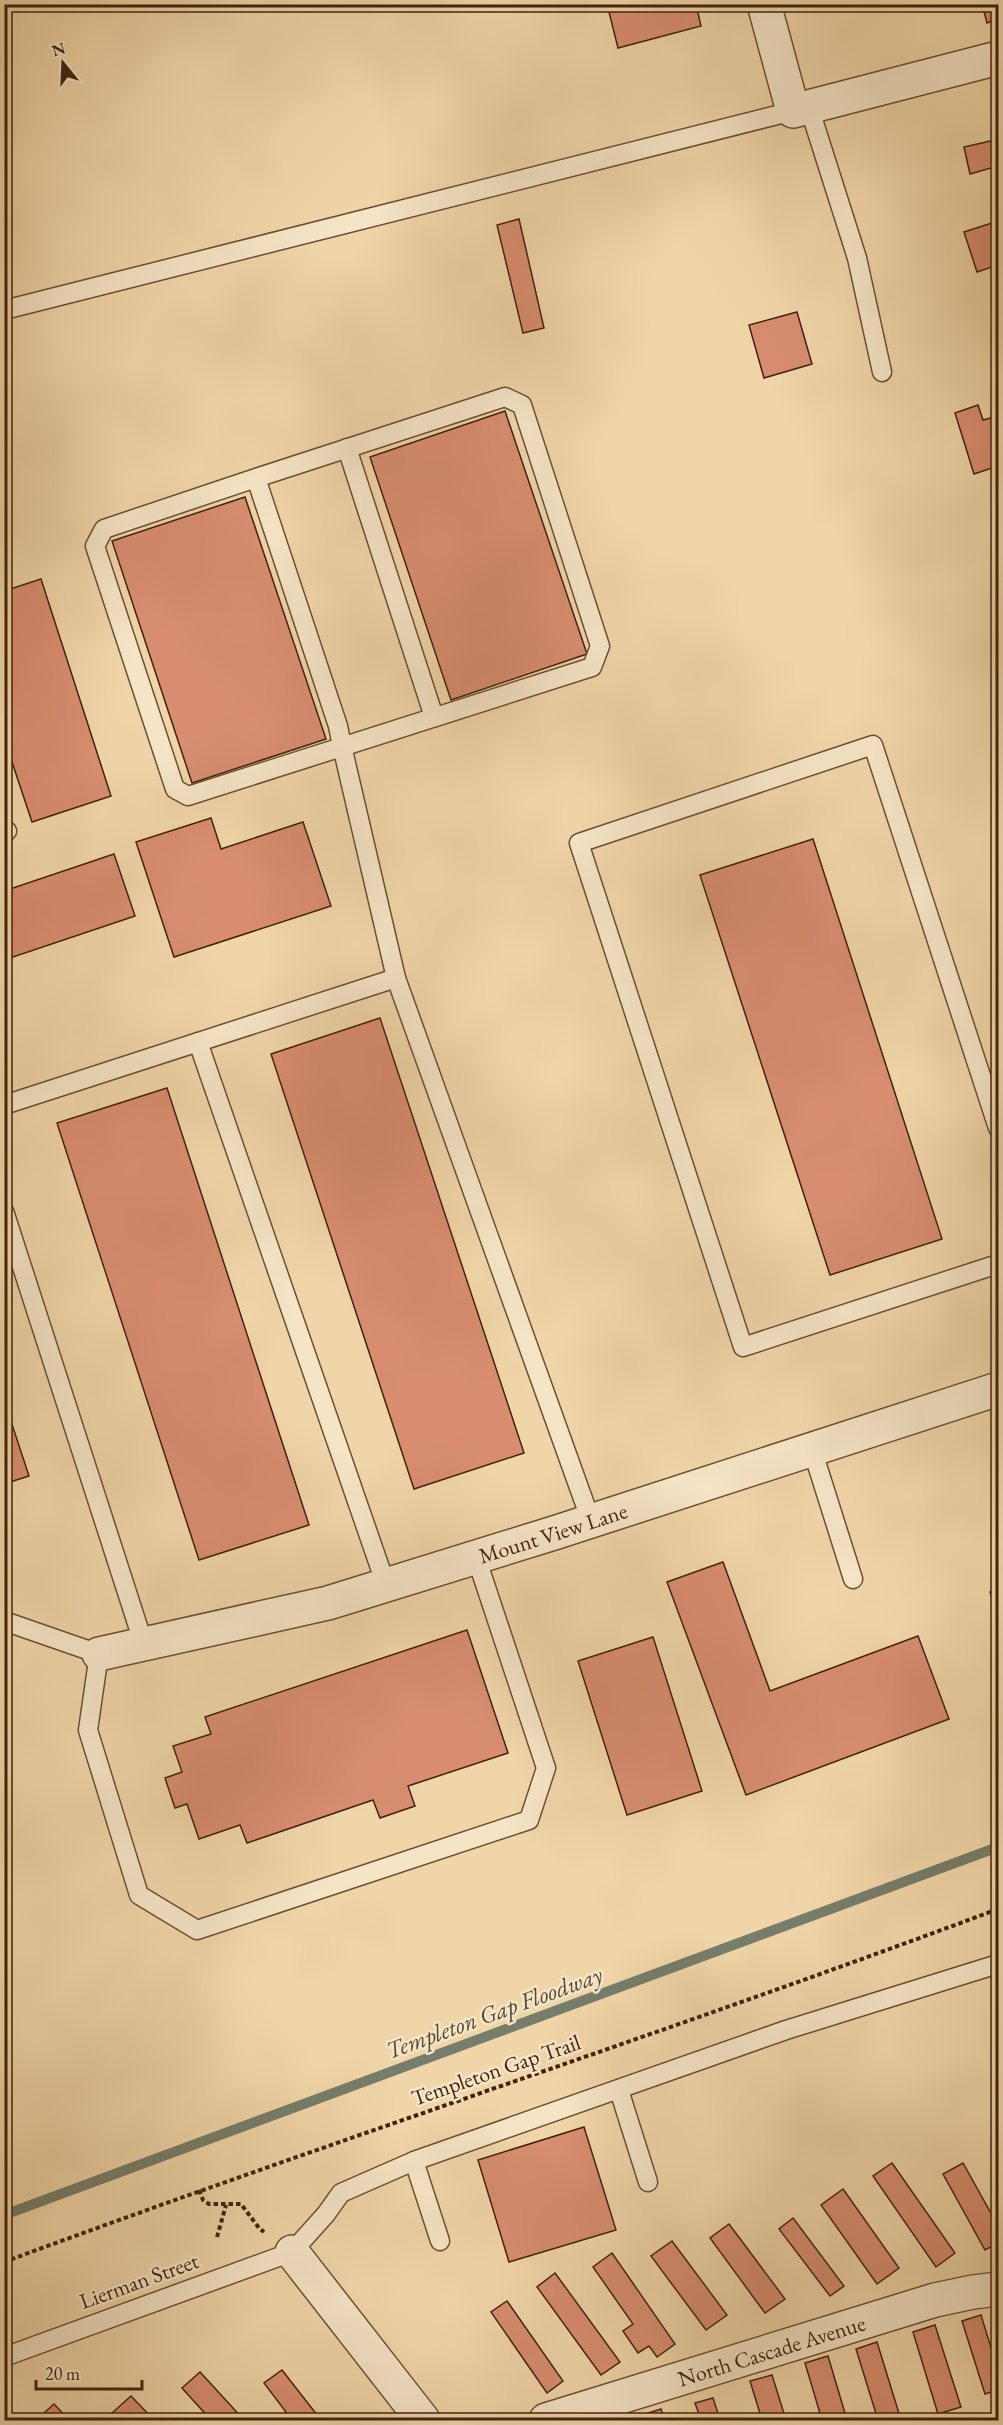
<svg xmlns="http://www.w3.org/2000/svg" width="1003" height="2425" font-family="'EB Garamond',serif">
<rect width="100%" height="100%" fill="#f0d5a8"/>
<filter id="stains"><feTurbulence type="fractalNoise" baseFrequency=".00333" numOctaves="4"/><feColorMatrix values="0 0 0 0 .2 0 0 0 0 .09 0 0 0 0 .02 0 0 0 .5 -.17"/></filter>
<radialGradient id="worn" r=".72"><stop offset=".6" stop-color="#630" stop-opacity="0"/><stop offset="1" stop-color="#630" stop-opacity=".3"/></radialGradient>
<g fill="none" stroke-linecap="round" stroke-linejoin="round">
<polyline stroke="#767d6a" stroke-width="10" points="4,2215 998,1847"/>
</g>
<g fill="#d88d70" stroke="#40220c" stroke-width="1.5">
<polygon points="607,4 696,4 701,26 618,48"/>
<polygon points="982,4 998,4 998,19 987,23"/>
<polygon points="995,140 998,151 998,166 970,174 964,147"/>
<polygon points="519,219 544,328 523,333 497,225"/>
<polygon points="998,221 998,265 977,272 964,232"/>
<polygon points="797,312 812,364 764,378 749,325"/>
<polygon points="978,405 983,420 998,416 998,466 974,474 955,413"/>
<polygon points="505,411 587,654 451,700 370,457"/>
<polygon points="245,497 326,739 192,783 112,541"/>
<polygon points="41,579 111,796 32,822 4,738 4,591"/>
<polygon points="211,818 221,849 303,822 331,906 174,957 136,842"/>
<polygon points="813,839 942,1239 830,1275 700,875"/>
<polygon points="114,854 135,916 4,960 4,891"/>
<polygon points="380,1018 524,1453 414,1489 271,1054"/>
<polygon points="167,1088 309,1525 199,1560 57,1123"/>
<polygon points="4,1400 29,1476 4,1484"/>
<polygon points="723,1562 770,1691 918,1636 949,1719 746,1795 667,1582"/>
<polygon points="998,1590 998,1619 990,1592"/>
<polygon points="467,1630 508,1753 408,1786 415,1806 380,1818 373,1800 247,1843 240,1825 199,1839 187,1804 175,1808 165,1778 182,1772 173,1746 211,1734 205,1717"/>
<polygon points="653,1637 702,1791 627,1815 578,1661"/>
<polygon points="584,2127 616,2230 509,2262 478,2160"/>
<polygon points="892,2163 955,2253 936,2267 873,2176"/>
<polygon points="963,2163 998,2226 998,2243 985,2250 943,2174"/>
<polygon points="843,2189 899,2268 877,2284 821,2205"/>
<polygon points="793,2218 844,2286 830,2296 779,2229"/>
<polygon points="729,2224 785,2299 765,2313 710,2238"/>
<polygon points="672,2241 727,2315 706,2330 651,2256"/>
<polygon points="612,2253 675,2344 657,2357 649,2346 638,2353 623,2331 633,2324 593,2267"/>
<polygon points="555,2273 620,2362 601,2375 537,2287"/>
<polygon points="507,2301 563,2381 547,2393 491,2312"/>
<polygon points="981,2315 998,2371 998,2390 985,2394 962,2321"/>
<polygon points="935,2325 961,2407 938,2414 913,2332"/>
<polygon points="877,2342 901,2420 878,2420 856,2349"/>
<polygon points="828,2356 847,2420 822,2420 805,2363"/>
<polygon points="282,2370 321,2420 276,2420 286,2412 264,2383"/>
<polygon points="200,2372 244,2420 211,2420 182,2388"/>
<polygon points="772,2375 786,2420 762,2420 750,2381"/>
<polygon points="131,2396 154,2420 119,2420 112,2413"/>
<polygon points="713,2398 720,2420 701,2420 695,2403"/>
<polygon points="54,2404 69,2420 36,2420"/>
<polygon points="661,2409 665,2420 641,2420 639,2416"/>
</g>
<g fill="none" stroke-linecap="round" stroke-linejoin="round">
<g stroke="#6c4f33" stroke-width="21">
<g id="lane">
<polyline points="809,107 857,258 882,372"/>
<polyline points="4,310 793,111"/>
<polyline points="347,448 434,717"/>
<polyline points="256,478 104,529 95,546 175,789 188,796 592,667 600,646 522,405 505,397 256,478 338,726 342,746 396,978"/>
<polyline points="4,832 7,831"/>
<polyline points="198,1042 386,1585"/>
<polyline points="4,1105 396,978 591,1521"/>
<polyline points="998,1128 873,745 579,843 743,1347 998,1264"/>
<polyline points="4,1211 144,1645"/>
<polyline points="812,1449 853,1579"/>
<polyline points="4,1621 99,1654 88,1730 139,1895 197,1930 529,1820 546,1768 476,1557"/>
<polyline points="619,2090 648,2182"/>
<polyline points="414,2161 440,2241"/>
<polyline points="4,2357 292,2252 326,2214 341,2193 414,2161 786,2030 998,1964"/>
</g>
</g>
<g stroke="#6c4f33" stroke-width="36">
<g id="street">
<polyline points="764,4 793,111 998,58"/>
<path id="s1" d="M99 1654 328 1603 554 1533 998 1389"/>
<polyline points="292,2252 423,2420"/>
<path id="s2" d="M546 2420 935 2300 973 2292 998 2289"/>
</g>
</g>
<g stroke="#40220c" stroke-width="4" stroke-dasharray="4.5 3" stroke-linecap="butt">
<polyline points="199,2190 203,2200 209,2204 241,2204 259,2228 264,2232"/>
<polyline points="217,2237 226,2205"/>
<path d="M4 2262C334 2140 669 2032 998 1909"/>
</g>
<use href="#lane" stroke="#f5e4c6" stroke-width="18"/>
<use href="#street" stroke="#f5e4c6" stroke-width="33"/>
</g>
<g text-anchor="middle" dominant-baseline="central" stroke-width="5" stroke-linejoin="round" paint-order="stroke">
<g font-size="22" fill="#40220c" stroke="#f5e4c6">
<text stroke="none"><textPath href="#s1" startOffset="470">Mount View Lane</textPath></text>
<text transform="translate(496 2070) rotate(-19)">Templeton Gap Trail</text>
<text transform="translate(139 2281) rotate(-20)">Lierman Street</text>
<text stroke="none"><textPath href="#s2" startOffset="236">North Cascade Avenue</textPath></text>
</g>
<g font-size="24" font-style="italic" fill="#564833" stroke="#f5e4c6">
<text transform="translate(494 2012) rotate(-20)">Templeton Gap Floodway</text>
</g>
</g>
<rect width="1003" height="2425" fill="none" stroke="#f0d5a8" stroke-width="24"/>
<rect x="6" y="6" width="991" height="2413" fill="none" stroke="#40220c" stroke-width="3"/>
<rect x="12" y="12" width="979" height="2401" fill="none" stroke="#40220c" stroke-width="1.5"/>
<g transform="translate(63 63) rotate(342)" stroke="#f5e4c6" stroke-width="4.5" paint-order="stroke">
<path d="M0-4.5L10 22L0 15L-10 22Z" fill="#40220c"/>
<text y="-9" font-size="16" font-weight="bold" text-anchor="middle" fill="#40220c">N</text>
</g>
<path d="M36 2380v9h106v-9" fill="none" stroke="#40220c" stroke-width="3"/>
<text x="45" y="2380" font-size="18" fill="#40220c" stroke="#f5e4c6" stroke-width="4.5" paint-order="stroke">20 m</text>
<rect width="100%" height="100%" filter="url(#stains)"/>
<rect width="100%" height="100%" fill="url(#worn)"/>
</svg>
